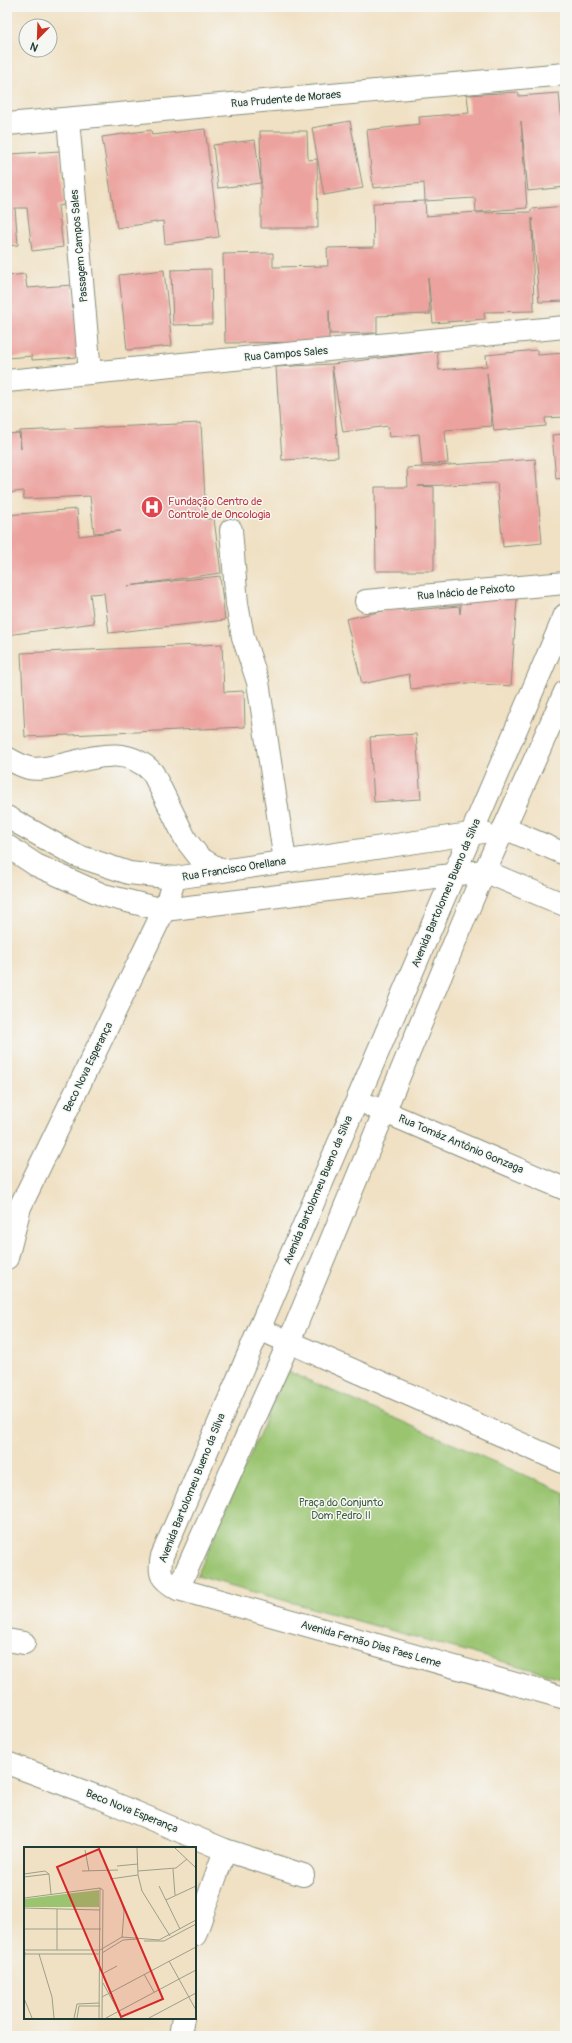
<svg xmlns="http://www.w3.org/2000/svg" width="572" height="2043" font-family="Pangolin,sans-serif">
<rect width="100%" height="100%" fill="#f6f6f2"/>
<filter id="ink" filterUnits="userSpaceOnUse"><feTurbulence type="fractalNoise" baseFrequency=".025" numOctaves="2"/><feDisplacementMap in="SourceGraphic" scale="8" xChannelSelector="R" yChannelSelector="G"/><feConvolveMatrix kernelMatrix="1 2 1 2 8 2 1 2 1" color-interpolation-filters="sRGB"/></filter>
<filter id="wash" filterUnits="userSpaceOnUse"><feTurbulence type="fractalNoise" baseFrequency=".012" numOctaves="4" result="noise"/><feDisplacementMap in="SourceGraphic" scale="16" xChannelSelector="R" yChannelSelector="G"/><feGaussianBlur stdDeviation="0.9" result="paint"/><feColorMatrix in="noise" values="0 0 0 0 0 0 0 0 0 0 0 0 0 0 0 0 0 1.4 0 .05"/><feComposite in="paint" operator="in"/></filter>
<g filter="url(#wash)">
<rect width="100%" height="100%" fill="#f0e1c4"/>
<polygon fill="#9ac470" stroke="#5c8052" points="287,1371 565,1493 565,1679 197,1576"/>
<g id="blocks">
<g fill="#eca39f">
<polygon points="518,92 519,96 559,93 565,154 565,187 528,191 521,121 527,208 476,212 475,198 425,201 424,183 373,188 367,130 420,124 419,117 469,113 467,95"/>
<polygon points="350,121 363,188 324,195 312,128"/>
<polygon points="205,129 219,237 165,244 163,221 117,228 102,137 151,130 152,135"/>
<polygon points="260,131 307,131 308,160 317,159 318,228 261,228 261,183 218,188 213,145 255,140 261,183"/>
<polygon points="7,149 10,149 10,154 60,151 64,205 58,206 63,247 32,251 27,208 15,208 18,245 7,246"/>
<polygon points="425,201 426,216 476,212 476,213 531,212 531,209 565,206 565,301 539,302 532,218 534,311 484,312 485,319 433,323 428,278 430,314 377,316 377,333 330,334 329,310 329,342 225,343 223,254 273,253 273,267 328,266 327,248 374,247 373,203"/>
<polygon points="211,269 212,324 173,325 171,270"/>
<polygon points="164,270 172,346 127,350 119,275"/>
<polygon points="25,274 27,288 73,285 79,357 32,360 32,356 7,358 7,276"/>
<polygon points="537,350 538,355 565,353 565,417 545,418 546,426 494,431 487,373 492,426 446,430 445,431 448,463 422,465 419,434 389,437 388,426 343,432 332,366 338,457 282,460 276,367 332,364 437,351 439,370 487,366 486,355"/>
<polygon points="201,423 206,519 214,519 221,573 128,586 220,576 225,620 109,633 104,593 90,594 94,623 7,635 7,515 77,509 79,536 120,531 94,533 90,496 24,499 23,491 7,493 7,434 19,433 21,449 20,431"/>
<polygon points="565,434 565,478 556,479 552,435"/>
<polygon points="535,459 542,543 503,547 497,483 418,486 434,487 434,571 376,571 375,487 408,487 407,468"/>
<polygon points="462,594 517,599 511,686 468,683 411,689 409,674 362,684 346,619 401,607 403,611 459,606 460,614"/>
<polygon points="222,644 224,692 244,691 245,727 25,737 21,653"/>
<polygon points="416,734 421,799 374,802 370,737"/>
</g>
</g>
</g>
<g filter="url(#ink)">
<use href="#blocks" fill-opacity="0" stroke="#888f7c" stroke-width="1"/>
<g fill="none" stroke-linecap="round" stroke-linejoin="round">
<g stroke="#888f7c" stroke-width="24">
<g id="minor">
<polyline points="68,119 90,373"/>
<polyline points="7,124 565,74"/>
<polyline points="7,381 565,327"/>
<polyline points="231,530 237,604 243,637 258,682 285,861"/>
<polyline points="366,601 565,583"/>
<path d="M565 615 162 1556C158 1575 161 1579 178 1589L565 1698"/>
<path d="M7 758C14 762 21 766 29 768 38 770 48 768 56 766 91 759 126 743 153 773L186 840 200 858 222 871"/>
<polyline points="7,817 75,855 129,873 175,878 483,832"/>
<polyline points="504,828 565,854"/>
<polyline points="7,846 36,865 103,895 164,910 484,871 565,905"/>
<polyline points="371,1106 565,1189"/>
<polyline points="7,1258 20,1207 164,910 175,878"/>
<polyline points="259,1329 565,1463"/>
<polyline points="178,1589 289,1342 475,893 565,692"/>
<polyline points="7,1640 24,1643"/>
<polyline points="7,1763 101,1798 225,1850 303,1875"/>
<polyline points="195,1935 225,1850"/>
<polyline points="180,2036 183,2018"/>
</g>
</g>
<use href="#minor" stroke="#fff" stroke-width="22"/>
</g>
</g>
<defs>
<g id="hospital-disc" transform="scale(1.15)"><circle r="9.5" fill="#e0444e" stroke="#f6f6f2"/><path d="M-5-5h3v3.5h4V-5h3V5h-3V1.5h-4V5h-3Z" fill="#fff"/></g>
</defs>
<g fill-rule="evenodd">
<use href="#hospital-disc" x="152" y="507"/>
</g>
<g text-anchor="middle" dominant-baseline="central" stroke-width="3" stroke-linejoin="round" paint-order="stroke">
<g font-size="11" fill="#1f3d34" stroke="#f6f6f2">
<text transform="translate(286 99) rotate(-5)">Rua Prudente de Moraes</text>
<text transform="translate(79 246) rotate(-95)">Passagem Campos Sales</text>
<text transform="translate(286 354) rotate(-5)">Rua Campos Sales</text>
<text transform="translate(466 592) rotate(-5)">Rua Inácio de Peixoto</text>
<text transform="translate(234 869) rotate(-9)">Rua Francisco Orellana</text>
<text transform="translate(446 893) rotate(-67)">Avenida Bartolomeu Bueno da Silva</text>
<text transform="translate(88 1067) rotate(-64)">Beco Nova Esperança</text>
<text transform="translate(461 1144) rotate(23)">Rua Tomáz Antônio Gonzaga</text>
<text transform="translate(318 1190) rotate(-67)">Avenida Bartolomeu Bueno da Silva</text>
<text transform="translate(192 1488) rotate(-68)">Avenida Bartolomeu Bueno da Silva</text>
<text transform="translate(371 1644) rotate(16)">Avenida Fernão Dias Paes Leme</text>
<text transform="translate(132 1811) rotate(22)">Beco Nova Esperança</text>
</g>
<g font-size="11" fill="#be3a42" stroke="#f6f6f2" text-anchor="start">
<text x="168" y="501">Fundação Centro de<tspan x="168" dy="13">Controle de Oncologia</tspan></text>
</g>
<g font-size="11" fill="#3e5f43" stroke="#f6f6f2">
<text x="341" y="1502">Praça do Conjunto<tspan x="341" dy="13">Dom Pedro II</tspan></text>
</g>
</g>
<g transform="translate(24 1847)">
<rect width="172" height="172" fill="#f0e1c4"/>
<path d="M75 43V60H0V52Z" fill="#9ac470"/>
<path fill="none" stroke="#9c9f8a" stroke-width="1" d="M113 1 114 28 118 44 146 89M151 1 172 21M61 3 65 24M93 19 114 17M149 22 151 48M58 24 94 23M114 24 152 21 163 12M0 27 21 24 25 27M25 27 27 47M0 30 25 27M86 32 114 28M135 39 156 82M76 41 79 43 78 171M96 50 100 64 98 91M0 51 76 41M142 53 172 39M0 61 76 63M0 82H77M120 94H140L172 77M0 103H76L98 90 135 93 172 73M33 103V62M78 106 99 93 113 92M0 107H76M15 107 28 150 30 171M145 114 172 163M0 122 1 105M78 127 93 119M120 127 130 145M79 136 98 171M78 150 172 100M0 151 8 171M50 171 53 157 75 156M53 171 55 159H76M75 171 76 41M82 171 172 123M125 171 172 146"/>
<path fill="#d62828" fill-opacity="0.15" stroke="#d62828" stroke-width="2" d="M75 2 139 152 97 170 33 20Z"/>
<rect width="172" height="172" fill="none" stroke="#1f3d34" stroke-width="2"/>
</g>
<rect width="572" height="2043" fill="none" stroke="#f6f6f2" stroke-width="24"/>
<g transform="translate(38 38) rotate(203)"><circle r="19" fill="#f6f6f2" stroke="#a0aca6"/>
<path d="M0-3L7 15L0 10L-7 15Z" fill="#c8321e"/>
<text y="-6" font-size="11" font-weight="bold" text-anchor="middle" fill="#1f3d34">N</text>
</g>
</svg>
